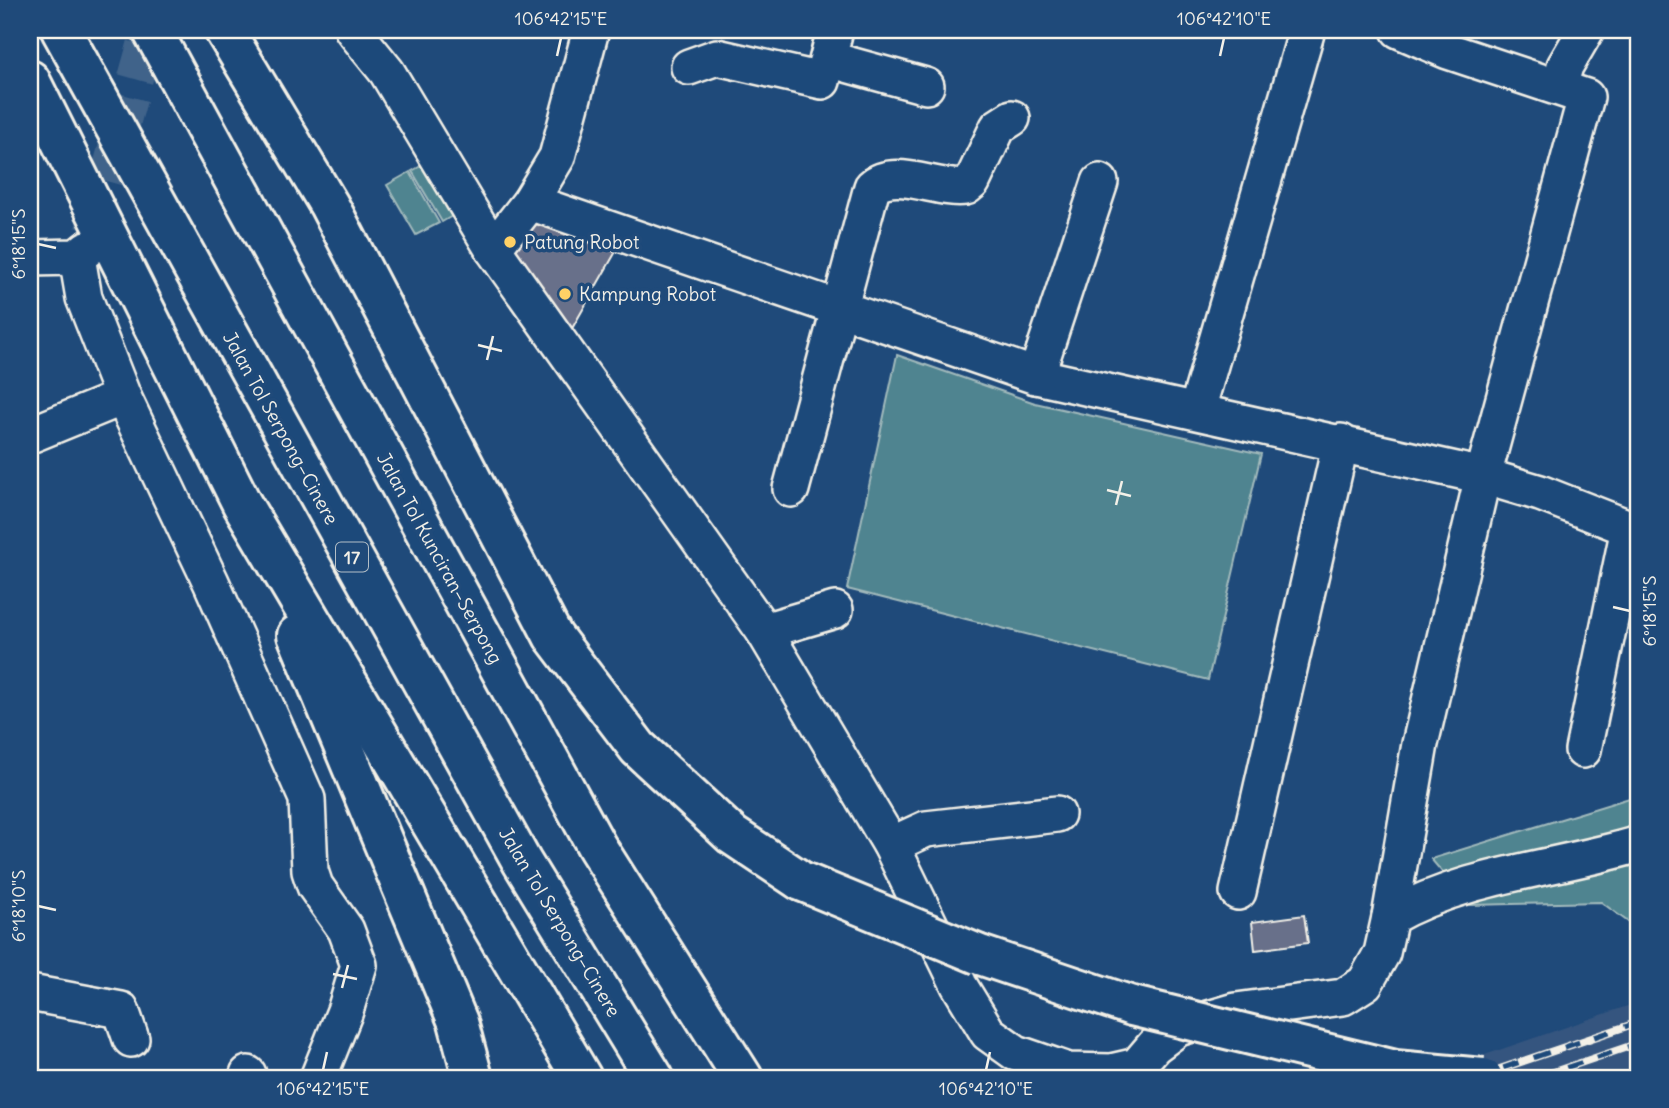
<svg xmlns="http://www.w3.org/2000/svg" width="1669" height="1108" font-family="Delius,sans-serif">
<rect width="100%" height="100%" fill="#1f4a7a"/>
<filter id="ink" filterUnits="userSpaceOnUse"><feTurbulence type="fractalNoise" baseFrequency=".0143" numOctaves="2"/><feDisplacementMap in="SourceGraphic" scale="14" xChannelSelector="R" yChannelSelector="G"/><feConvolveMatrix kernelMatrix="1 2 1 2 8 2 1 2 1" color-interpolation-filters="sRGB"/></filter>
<g filter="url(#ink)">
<polygon fill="#35557f" points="1639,1002 1639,1078 1418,1078"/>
<g fill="#508490" stroke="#a2babc" stroke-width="2">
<polygon points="435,158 464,209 442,222 412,171"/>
<polygon points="410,172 439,223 416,235 387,185"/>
<polygon points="897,355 1035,403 1261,454 1208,680 847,589"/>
<polygon points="1639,795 1639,930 1601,902 1470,905 1431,859"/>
</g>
<g fill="#68708a" stroke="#f4f1e8" stroke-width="2">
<polygon points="535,213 622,241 566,339 510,249"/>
<polygon points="1304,915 1308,943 1255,950 1252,922"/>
</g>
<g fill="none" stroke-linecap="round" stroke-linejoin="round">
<polyline stroke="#3f638a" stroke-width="35" stroke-dasharray="35 18" stroke-linecap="butt" points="92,232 149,30"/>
<g stroke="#f4f1e8" stroke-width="40">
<g id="minor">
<path d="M353 30 387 72 493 249 764 631 891 845 959 985 988 1033 1016 1053 1068 1071 1111 1072 1137 1066 1154 1046 1178 1028 1236 1011 1343 997 1365 983 1382 953 1390 917C1466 874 1556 869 1639 844"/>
<polyline points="1399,30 1448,51 1586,97 1483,476 1540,493 1629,528 1639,528"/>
<polyline points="828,59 926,86"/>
<polyline points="689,67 717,57 822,81 835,30"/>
<polyline points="1559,87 1565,66 1586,30"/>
<polyline points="530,202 1036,376 1483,476 1420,744 1390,917"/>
<polyline points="493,249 530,202 557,157 591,30"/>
<polyline points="77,257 84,298 123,397 211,582 307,799 310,871 315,886 346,930 359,965 345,1011 318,1078"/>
<polyline points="30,258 77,257 87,249"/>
<polyline points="1036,376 1100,182"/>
<polyline points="1197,410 1307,30"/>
<polyline points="30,435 123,397"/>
<path d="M791 489 872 187C894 166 938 191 966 187L972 182 998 127 1012 118"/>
<polyline points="764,631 835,610"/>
<polyline points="1583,750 1629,528"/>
<polyline points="891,845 926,829 1057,814"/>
<polyline points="1238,892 1341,442"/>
<polyline points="30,993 121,1010 131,1039"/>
<polyline points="247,1078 248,1074"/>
</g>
</g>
<g stroke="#f4f1e8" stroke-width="44">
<g id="highway">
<polyline points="61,30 522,862 654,1078"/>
<polyline points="152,30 597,847 743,1078"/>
<polyline points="224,30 329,205 553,636 638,748 732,835 801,881"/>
<polyline points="30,80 242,504 582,1078"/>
<polyline points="297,635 458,1022 473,1078"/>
<polyline points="980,955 1132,1006"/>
</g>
</g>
<use href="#minor" stroke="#1f4a7a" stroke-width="35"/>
<use href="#highway" stroke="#1f4a7a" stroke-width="38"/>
<g stroke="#f4f1e8" stroke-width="8">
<g id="rail">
<polyline points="1473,1078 1639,1022"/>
<polyline points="1536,1078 1639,1043"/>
</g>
</g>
<use href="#rail" stroke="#1f4a7a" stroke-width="5" stroke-dasharray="16" stroke-linecap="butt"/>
<g stroke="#f4f1e8" stroke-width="44" stroke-linecap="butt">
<g id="highway-bridge">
<polyline points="801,881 980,955"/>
<polyline points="1132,1006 1395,1070 1483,1078"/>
</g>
</g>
<use href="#highway-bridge" stroke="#1f4a7a" stroke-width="38"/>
</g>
</g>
<path fill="none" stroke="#f4f1e8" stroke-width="2.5" d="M557 56 561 38M1220 56 1224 38M38 244 56 248M478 345 502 351M487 360 493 336M1107 490 1131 496M1116 505 1122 481M1613 607 1630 611M38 906 56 910M333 974 357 979M342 988 348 965M323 1070 327 1052M986 1070 990 1052"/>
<g fill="#ffd166" stroke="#1f4a7a" stroke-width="2.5">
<circle cx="510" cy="242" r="7"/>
<circle cx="565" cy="294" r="7"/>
</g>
<g text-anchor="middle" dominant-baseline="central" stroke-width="7" stroke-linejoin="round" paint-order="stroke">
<rect fill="#1f4a7a" stroke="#b4bfc7" stroke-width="2" x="336" y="542.5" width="32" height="29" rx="5"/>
<g font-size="18" font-weight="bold" fill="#f4f1e8">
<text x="352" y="557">17</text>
</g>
<g font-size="19" fill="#f4f1e8" stroke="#1f4a7a" text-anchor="start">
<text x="524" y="242">Patung Robot</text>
<text x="579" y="294">Kampung Robot</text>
</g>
<g font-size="19" fill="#f4f1e8" stroke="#1f4a7a">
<text transform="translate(281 428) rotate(61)">Jalan Tol Serpong–Cinere</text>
<text transform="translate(440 558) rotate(61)">Jalan Tol Kunciran–Serpong</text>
<text transform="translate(560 922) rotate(59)">Jalan Tol Serpong–Cinere</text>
</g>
</g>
<rect width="1669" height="1108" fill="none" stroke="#1f4a7a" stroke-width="77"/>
<rect x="38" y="38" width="1592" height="1032" fill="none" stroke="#f4f1e8" stroke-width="2.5"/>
<g font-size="18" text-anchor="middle" fill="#f4f1e8">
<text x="561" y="25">106°42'15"E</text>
<text x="1224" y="25">106°42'10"E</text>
<text transform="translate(19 244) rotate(-90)" y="6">6°18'15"S</text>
<text transform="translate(1650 611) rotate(-90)" y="6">6°18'15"S</text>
<text transform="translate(19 906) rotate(-90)" y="6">6°18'10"S</text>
<text x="323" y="1095">106°42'15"E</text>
<text x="986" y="1095">106°42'10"E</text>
</g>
</svg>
